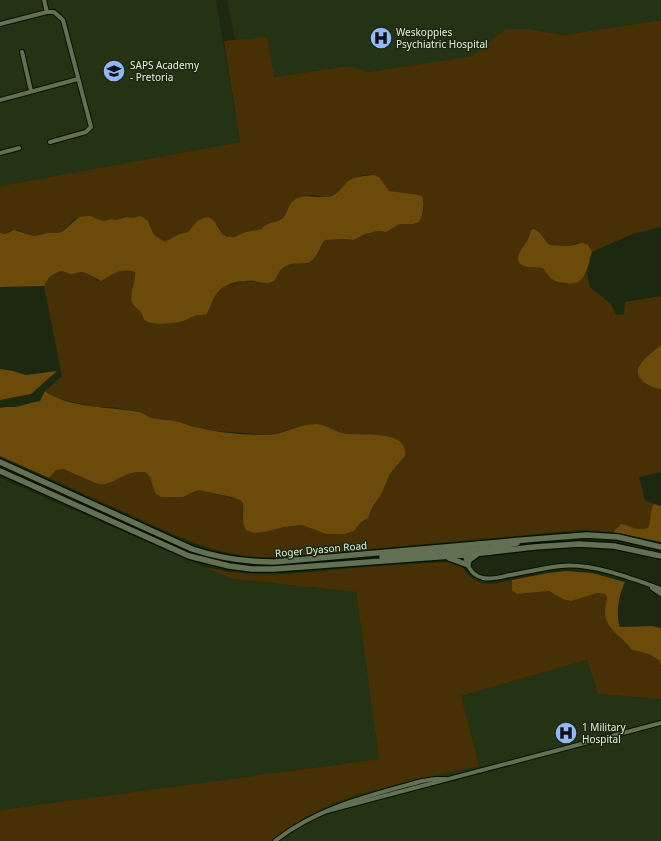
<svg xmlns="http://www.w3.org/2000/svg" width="661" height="841" font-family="'Noto Sans',sans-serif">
<rect width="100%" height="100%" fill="#1c280f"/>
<g fill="#243313">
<polygon points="0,0 216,0 240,142 0,186"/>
<polygon points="227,0 661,0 661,20 564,35 529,29 505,29 474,56 368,72 348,66 273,77 267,37 235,40"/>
<polygon points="0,478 232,579 356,592 379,759 0,810"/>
<polygon points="587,660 598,694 661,699 661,841 272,841 291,826 329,805 359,794 418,779 461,696"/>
</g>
<g fill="#473006">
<path d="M661 20V227L633 234 592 252 589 249 577 243 568 246 549 245 540 233 531 230 528 239 518 255 531 267 543 268C547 272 549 277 553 280 566 288 575 280 586 274V268L590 287 611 304 616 315 624 314 625 302 661 296V345L650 354 640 365 639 375 659 389H661V472L639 477 645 501 654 504C649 511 652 519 648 528 637 532 629 525 618 526L613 532 582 530 284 557C226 560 192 543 141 520 110 506 79 492 49 478L56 470 63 469 98 484C110 486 117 477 129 474 134 472 140 472 145 472L150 477 155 493 183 497 198 490 240 500 243 503 242 517 264 532 285 527 302 525 326 534H345L354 531 360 523 365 521 371 513 373 506 381 495 390 474 404 458 405 452 356 435 343 433 317 424 268 435 217 431 199 428 178 422 149 418 141 412 111 407H96L73 402 57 398 45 391 62 376 44 286C48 277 53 273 62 271 73 274 72 272 81 272 88 272 93 277 98 281 111 274 120 269 135 272V279L133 305 141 312 143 318 182 321 209 311 216 294 225 286 243 281 263 283 276 279C280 270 286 263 297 263 301 263 305 265 309 263 318 258 319 248 325 240L344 239 354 240 365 234 378 231 386 232 400 224H416C422 220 423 213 424 206L413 194 389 191C383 187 382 177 375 175 365 173 353 177 346 184 342 188 339 193 332 195 326 198 320 196 314 195 310 195 301 197 296 199 288 203 289 213 282 218 275 224 268 221 261 229L245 232 231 238 222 233 217 224 197 221 188 232 179 234 169 241 165 242 154 235 150 224 140 216 132 218 127 217 116 220 111 219 104 221 94 217 75 218 63 231 58 233H48L34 236 18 230 9 231 5 234 0 233V186L240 142 224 41 267 37 274 77 348 66 368 72 473 56 505 29H529L564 35Z"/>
<path d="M453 562C464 566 462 568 470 576 482 588 498 583 512 580V583L525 594C542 590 549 588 563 599L597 593 605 594 607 597C607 601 605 605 605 609 603 628 622 636 632 650L649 654 659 660 661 666V699L598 694 587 660 461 696 479 766 418 779 359 794 329 805 291 826 272 841H0V810L379 759 356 592 232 579 202 566C251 579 292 574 341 569 378 566 416 563 453 562Z"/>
</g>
<g fill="#6b4a0a">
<path d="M374 175 379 177 389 191 413 194 422 196C424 206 424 213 419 222L414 224H400L386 232 378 231 365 234 354 240 344 239 325 240C319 247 318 257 310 262 303 266 293 260 283 268 277 272 278 281 269 283 264 284 259 282 254 281 242 280 228 282 219 291 212 297 212 307 206 315 195 314 192 318 183 321 174 323 153 326 146 321 142 319 143 314 140 311 137 308 133 306 132 302 129 293 136 283 135 272 121 268 112 274 101 281L86 273 81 272 71 274 62 271C53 273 48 277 44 286L0 287V233L5 234 14 230 34 236 48 233H58L63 231 79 217 90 216 104 221 111 219 116 220 127 217 132 218 140 216 144 218 148 221 154 235 165 242 179 234 188 232 197 221 206 217C220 219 217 237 231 237 235 238 239 234 243 233 248 231 255 231 261 229 269 220 276 224 283 218 288 213 287 207 292 202 303 191 318 200 331 196 338 194 342 187 347 182 355 176 364 176 374 175Z"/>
<path d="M534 229 540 233 549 245 568 246 583 243 588 245 592 252C587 267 587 287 565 283 561 283 557 282 553 280 549 277 546 272 543 268 537 267 530 268 524 266 510 260 524 247 528 239 529 237 530 233 531 230Z"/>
<path d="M661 345V389C651 388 631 378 640 365 645 357 654 351 661 345Z"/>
<polygon points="0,369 13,371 26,375 57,371 31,394 0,400"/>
<path d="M45 391C66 408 113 407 139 412 144 413 147 417 152 418 161 420 171 420 179 422 186 424 193 427 200 428 220 433 245 435 266 435 283 435 299 424 316 424 323 424 335 431 342 433 360 437 409 428 405 456L390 474 381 495 373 506 368 518 360 523 354 531 345 534H326L302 525 285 527 264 532 254 533 246 530C241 521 244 513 243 503L240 500 231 497 198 490 183 497H161L155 493 150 477 145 472C140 472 134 472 129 474 118 477 110 486 98 484L63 469 56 470 49 478 0 456V408C7 406 14 408 20 406 27 404 33 402 40 401Z"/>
<path d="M654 504 661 506V542L613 532 621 524C632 525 634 532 648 528 652 519 649 511 654 504Z"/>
<path d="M566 571 592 573 625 582C619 595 615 613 620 627L652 626 661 628V666L659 660 649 654 632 650C622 636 603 628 605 609 605 605 607 601 607 597L605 594 597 593 571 601 563 599 549 591 517 594 512 590V580L548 573Z"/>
</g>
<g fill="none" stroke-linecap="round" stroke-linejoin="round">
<g stroke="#071100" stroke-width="6">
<g id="minor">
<polyline points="44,0 47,12"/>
<polyline points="0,24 47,12 54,12 63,20 91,127 86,132 50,142"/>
<polyline points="22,52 31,91"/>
<polyline points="0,100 78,79"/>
<polyline points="0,153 19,148"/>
<path d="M464 553C467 564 470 575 483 578 491 580 501 577 510 575 527 572 544 568 561 566 592 563 631 578 661 589"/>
<polyline points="652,588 661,594"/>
<polyline points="327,811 661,723"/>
<path d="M275 841C318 807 371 795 422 781L435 779H446"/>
</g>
</g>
<g stroke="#071100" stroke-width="8">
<g id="secondary">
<path d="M0 462 192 549C219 558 246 562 274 562L535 539 587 535 618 537 661 547"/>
<polyline points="0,471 189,556 229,566 252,569 274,569 465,555 534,547 579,544 614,546 661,556"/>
<polyline points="382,557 491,548 517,543"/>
<polyline points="449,558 468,565 469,560 476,555"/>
</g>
</g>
<use href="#minor" stroke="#627054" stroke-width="4"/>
<use href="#secondary" stroke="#627054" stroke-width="5.5"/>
</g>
<defs>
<g id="hospital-disc" transform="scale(1.15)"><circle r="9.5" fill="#92b7fd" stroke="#1c280f"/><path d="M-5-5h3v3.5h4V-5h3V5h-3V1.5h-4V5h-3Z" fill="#111"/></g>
<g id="university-disc" transform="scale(1.15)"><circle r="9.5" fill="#92b7fd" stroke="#1c280f"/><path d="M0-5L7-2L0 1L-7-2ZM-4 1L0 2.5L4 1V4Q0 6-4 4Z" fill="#111"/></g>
</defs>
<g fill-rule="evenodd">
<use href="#hospital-disc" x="381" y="38"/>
<use href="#university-disc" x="114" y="71"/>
<use href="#hospital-disc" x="566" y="733"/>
</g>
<g text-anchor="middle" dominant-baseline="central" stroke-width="3" stroke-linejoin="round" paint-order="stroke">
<g font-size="10" fill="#e6efde" stroke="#1c280f" text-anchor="start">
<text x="396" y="32">Weskoppies<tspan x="396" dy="12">Psychiatric Hospital</tspan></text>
<text x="130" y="65">SAPS Academy<tspan x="130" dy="12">- Pretoria</tspan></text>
<text x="582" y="727">1 Military<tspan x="582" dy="12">Hospital</tspan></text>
</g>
<g font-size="10" fill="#e6efde" stroke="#1c280f">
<text transform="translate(321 549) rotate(-5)">Roger Dyason Road</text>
</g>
</g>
</svg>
